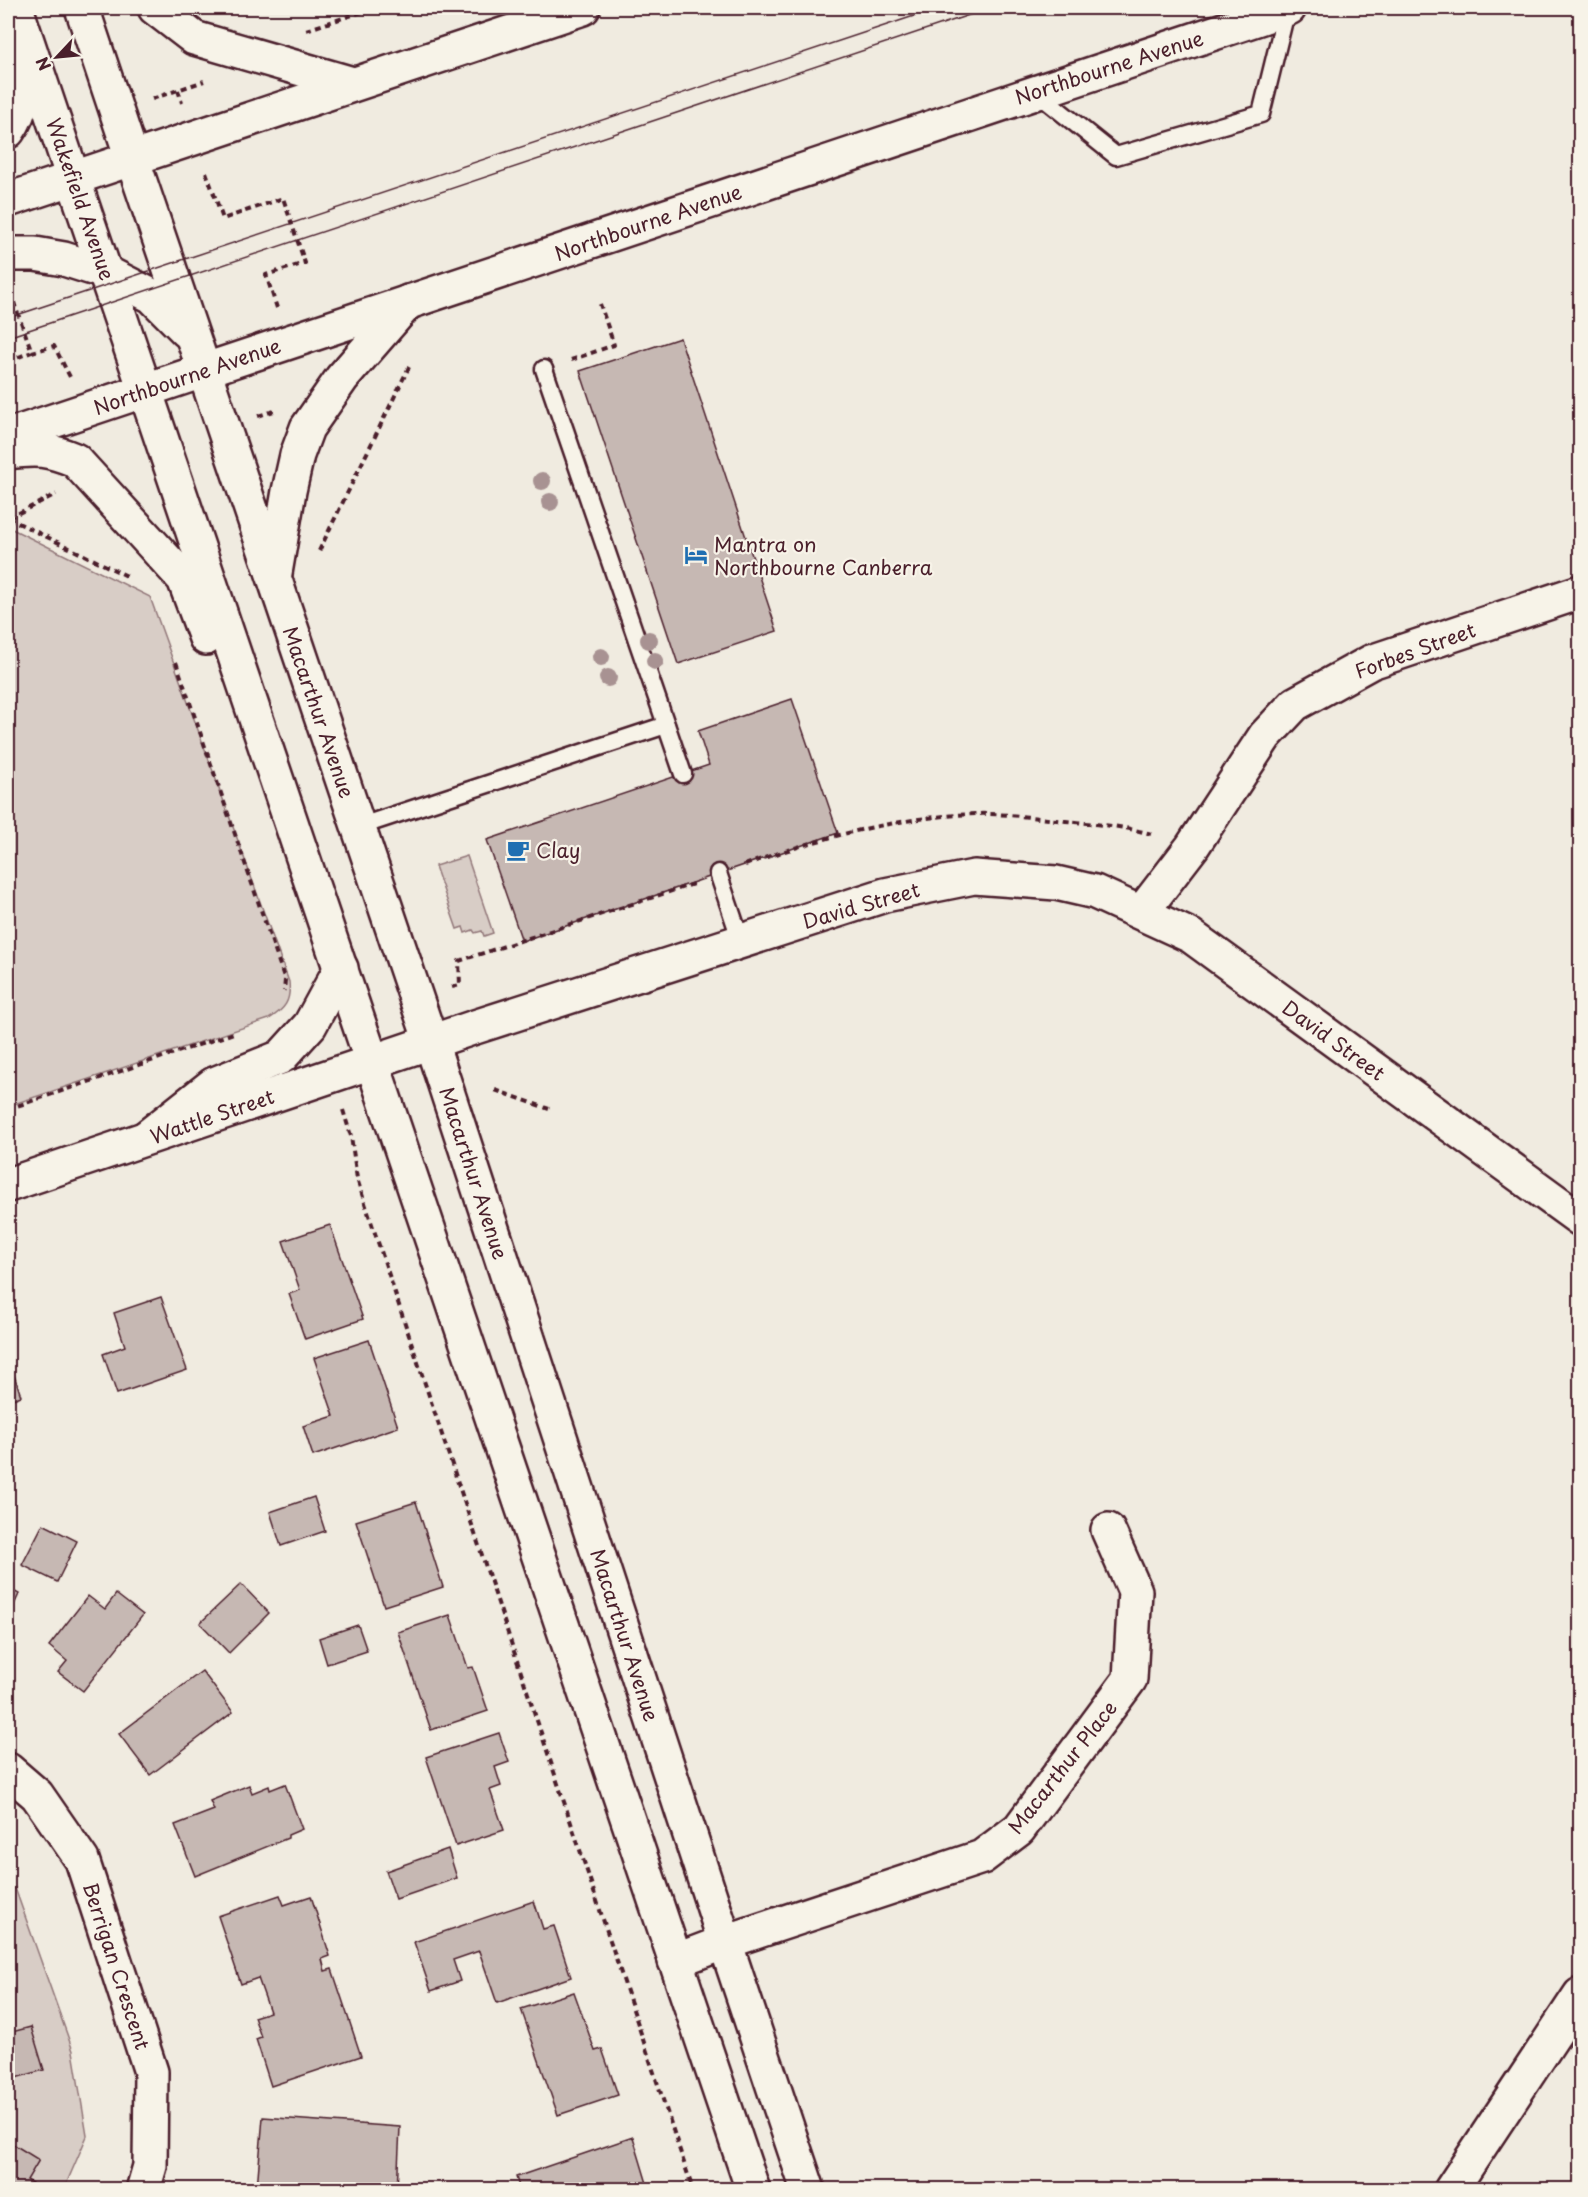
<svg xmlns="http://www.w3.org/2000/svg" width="1588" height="2197" font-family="'Playpen Sans',sans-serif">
<rect width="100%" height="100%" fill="#f0ebe0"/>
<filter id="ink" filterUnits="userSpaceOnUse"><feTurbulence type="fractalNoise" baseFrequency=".0167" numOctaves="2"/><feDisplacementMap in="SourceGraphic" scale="12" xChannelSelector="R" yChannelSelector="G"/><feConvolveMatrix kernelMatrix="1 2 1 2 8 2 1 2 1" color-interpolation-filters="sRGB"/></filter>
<g filter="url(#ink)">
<g fill="#d8cdc6" stroke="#917678" stroke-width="1.5">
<path d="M8 527 150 597 289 982C291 1001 285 1009 269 1019L8 1106Z"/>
<polygon points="467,856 493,933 484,936 482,931 475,933 473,930 465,933 463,927 457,929 435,866"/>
<polygon points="15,1888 73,2051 87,2136 64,2189 8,2190 8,1893"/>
</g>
<g fill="#c6b8b3" stroke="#4a1f2b" stroke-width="1.5">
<polygon points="680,338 777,631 678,664 580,371"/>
<polygon points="792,699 838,833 522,941 487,840 709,765 698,731"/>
<polygon points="330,1225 363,1319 305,1339 289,1294 300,1290 283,1241"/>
<polygon points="161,1297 187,1370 117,1394 103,1354 125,1346 114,1313"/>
<polygon points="369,1340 398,1427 313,1456 303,1426 334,1416 314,1358"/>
<polygon points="8,1357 21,1396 8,1401"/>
<polygon points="314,1497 325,1531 281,1546 270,1512"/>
<polygon points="416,1502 443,1587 384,1606 356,1521"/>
<polygon points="43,1524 77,1541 57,1582 22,1565"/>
<polygon points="241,1584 269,1613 229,1653 200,1623"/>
<polygon points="8,1588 19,1594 8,1618"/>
<polygon points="116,1594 143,1615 83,1691 58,1672 67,1661 49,1646 88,1596 105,1609"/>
<polygon points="450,1615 468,1668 473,1667 488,1711 431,1730 398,1632"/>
<polygon points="358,1625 367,1651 327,1664 319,1638"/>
<polygon points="202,1671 233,1712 150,1775 119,1734"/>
<polygon points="499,1733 509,1762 495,1767 501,1786 490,1790 504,1830 456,1846 426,1757"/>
<polygon points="285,1784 302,1829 288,1835 288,1838 195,1876 175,1825 214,1810 210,1801 249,1785 252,1793 269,1786 270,1790"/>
<polygon points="448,1849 457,1878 396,1899 386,1871"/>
<polygon points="280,1895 284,1905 311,1896 330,1956 322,1959 325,1971 332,1969 361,2056 271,2086 256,2039 261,2037 254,2017 270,2012 258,1978 241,1984 218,1916"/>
<polygon points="534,1901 543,1929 554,1926 571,1977 497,2003 479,1951 453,1960 460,1981 431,1991 414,1942"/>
<polygon points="574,1992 595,2051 602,2049 618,2095 558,2115 521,2009"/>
<polygon points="31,2027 44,2070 8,2080 8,2033"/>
<polygon points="263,2117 400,2127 397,2190 268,2190 257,2188"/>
<polygon points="633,2137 649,2190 520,2190 516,2177"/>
<polygon points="8,2141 39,2160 27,2180 32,2183 28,2190 8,2190"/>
</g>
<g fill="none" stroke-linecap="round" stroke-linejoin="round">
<g stroke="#4a1f2b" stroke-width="21">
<g id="service">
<polyline points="1036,92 1116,156 1261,114 1287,8"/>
<polyline points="544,369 683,774"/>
<polyline points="358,827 666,725"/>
<polyline points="718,873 741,941"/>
</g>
</g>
<g stroke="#4a1f2b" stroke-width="38">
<g id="minor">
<polyline points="1142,912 1192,847 1265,736 1295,704 1371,662 1580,592"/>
<polyline points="8,1770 37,1795 82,1860 151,2072 150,2166 143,2190"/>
<polyline points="675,1961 725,1942 982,1857 1019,1829 1130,1679 1135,1591 1108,1530"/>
<polyline points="1451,2190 1580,1995"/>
</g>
</g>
<g stroke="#4a1f2b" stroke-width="38">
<polyline id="tertiary" points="8,1185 475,1027 885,895 974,877 1056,883 1095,892 1191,936 1580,1219"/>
</g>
<g stroke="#4a1f2b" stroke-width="38">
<g id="secondary">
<polyline points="16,8 73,178"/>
<polyline points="82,8 132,158"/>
<polyline points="155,8 194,38 353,84"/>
<path d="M8 131C24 108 26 84 26 56"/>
<polyline points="204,370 431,1042 725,1942 808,2190"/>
<polyline points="145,390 753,2190"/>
<path d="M8 452C37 448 48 449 75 460L184 579 206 638"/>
<polyline points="275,573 289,491 297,455 307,428 342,378 408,302"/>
<polyline points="147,1137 214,1084 281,1057 310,1025 341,968"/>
</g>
</g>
<g stroke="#4a1f2b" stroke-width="38">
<g id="trunk">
<polyline points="132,158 204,370"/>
<polyline points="73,178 145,390"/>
<polyline points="8,200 583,8"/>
<polyline points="8,254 35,254 64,259 105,272 152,296 187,331"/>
<polyline points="8,436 1289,8"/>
</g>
</g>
<g stroke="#4a1f2b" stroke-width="4" stroke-dasharray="6 4.5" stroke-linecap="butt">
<polyline points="306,30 374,8"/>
<polyline points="178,90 182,103"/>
<polyline points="152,99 204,81"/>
<polyline points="206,172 223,219 283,198 305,263 266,275 277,308"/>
<polyline points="10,292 32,352 54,346 70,377"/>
<polyline points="571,360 614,345 600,304"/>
<polyline points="8,361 32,352"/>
<polyline points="258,416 274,411"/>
<polyline points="8,518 129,577"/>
<polyline points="9,518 56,494"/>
<polyline points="319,551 409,367"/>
<polyline points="176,662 285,980 284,991"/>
<path d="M745 865C818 838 897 817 975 814 1005 813 1036 818 1066 821 1095 824 1123 826 1151 834"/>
<polyline points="452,987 460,985 459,961 693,884"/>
<polyline points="495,1090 549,1109"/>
<polyline points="8,1109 234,1033"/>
<polyline points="343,1110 351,1136 357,1179 693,2190"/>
</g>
<use href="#service" stroke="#f7f3e8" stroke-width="16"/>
<use href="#minor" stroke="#f7f3e8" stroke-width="33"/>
<use href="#tertiary" stroke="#f7f3e8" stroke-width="33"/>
<use href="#secondary" stroke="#f7f3e8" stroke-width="33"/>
<use href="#trunk" stroke="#f7f3e8" stroke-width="33"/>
<g stroke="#4a1f2b" stroke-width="1.5">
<polyline points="8,318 938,8"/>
<polyline points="8,337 990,8"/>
</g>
</g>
<g fill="#a89292">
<circle cx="542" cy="481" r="9"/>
<circle cx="550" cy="502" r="9"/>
<circle cx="649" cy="640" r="9"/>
<circle cx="601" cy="657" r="9"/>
<circle cx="655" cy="661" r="9"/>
<circle cx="608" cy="678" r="9"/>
</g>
</g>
<defs>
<g id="hotel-bare" transform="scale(1.8)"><path d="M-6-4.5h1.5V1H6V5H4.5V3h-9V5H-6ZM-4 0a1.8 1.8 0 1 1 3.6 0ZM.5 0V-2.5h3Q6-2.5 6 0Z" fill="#1f6fb2" stroke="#f7f3e8" stroke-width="2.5" paint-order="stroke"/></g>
<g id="cafe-bare" transform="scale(1.8)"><path d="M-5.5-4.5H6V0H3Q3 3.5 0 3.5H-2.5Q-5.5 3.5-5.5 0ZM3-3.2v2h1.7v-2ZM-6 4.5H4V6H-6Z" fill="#1f6fb2" stroke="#f7f3e8" stroke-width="2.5" paint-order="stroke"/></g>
</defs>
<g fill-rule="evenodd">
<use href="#hotel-bare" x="696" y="555"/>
<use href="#cafe-bare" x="518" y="850"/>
</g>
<g text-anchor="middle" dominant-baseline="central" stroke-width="4.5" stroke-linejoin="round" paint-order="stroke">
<g font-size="20" fill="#4a1f2b" stroke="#f7f3e8">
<text transform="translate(1109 67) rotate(-18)">Northbourne Avenue</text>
<text transform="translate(81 199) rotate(71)">Wakefield Avenue</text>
<text transform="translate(648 222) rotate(-19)">Northbourne Avenue</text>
<text transform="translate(187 376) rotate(-19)">Northbourne Avenue</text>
<text transform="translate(1415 650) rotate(-20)">Forbes Street</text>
<text transform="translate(319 712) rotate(71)">Macarthur Avenue</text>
<text transform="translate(861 905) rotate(-16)">David Street</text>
<text transform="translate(1334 1040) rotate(36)">David Street</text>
<text transform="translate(212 1116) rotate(-19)">Wattle Street</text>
<text transform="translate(474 1173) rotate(72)">Macarthur Avenue</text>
<text transform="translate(625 1635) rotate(72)">Macarthur Avenue</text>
<text transform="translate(1062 1767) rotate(-52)">Macarthur Place</text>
<text transform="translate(117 1966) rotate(72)">Berrigan Crescent</text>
</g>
<g font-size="20" fill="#4a1f2b" stroke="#f7f3e8" text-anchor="start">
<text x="714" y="544">Mantra on<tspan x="714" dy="23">Northbourne Canberra</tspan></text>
<text x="536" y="850">Clay</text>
</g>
</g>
<rect width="1588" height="2197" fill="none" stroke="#f7f3e8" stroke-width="30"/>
<rect x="15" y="15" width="1558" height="2167" fill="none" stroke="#4a1f2b" stroke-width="2" filter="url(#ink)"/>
<g transform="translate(57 57) rotate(244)" stroke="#f7f3e8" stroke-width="4.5" paint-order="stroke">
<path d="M0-4.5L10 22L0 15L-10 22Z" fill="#4a1f2b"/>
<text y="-9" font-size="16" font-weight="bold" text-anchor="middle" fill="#4a1f2b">N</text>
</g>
</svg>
